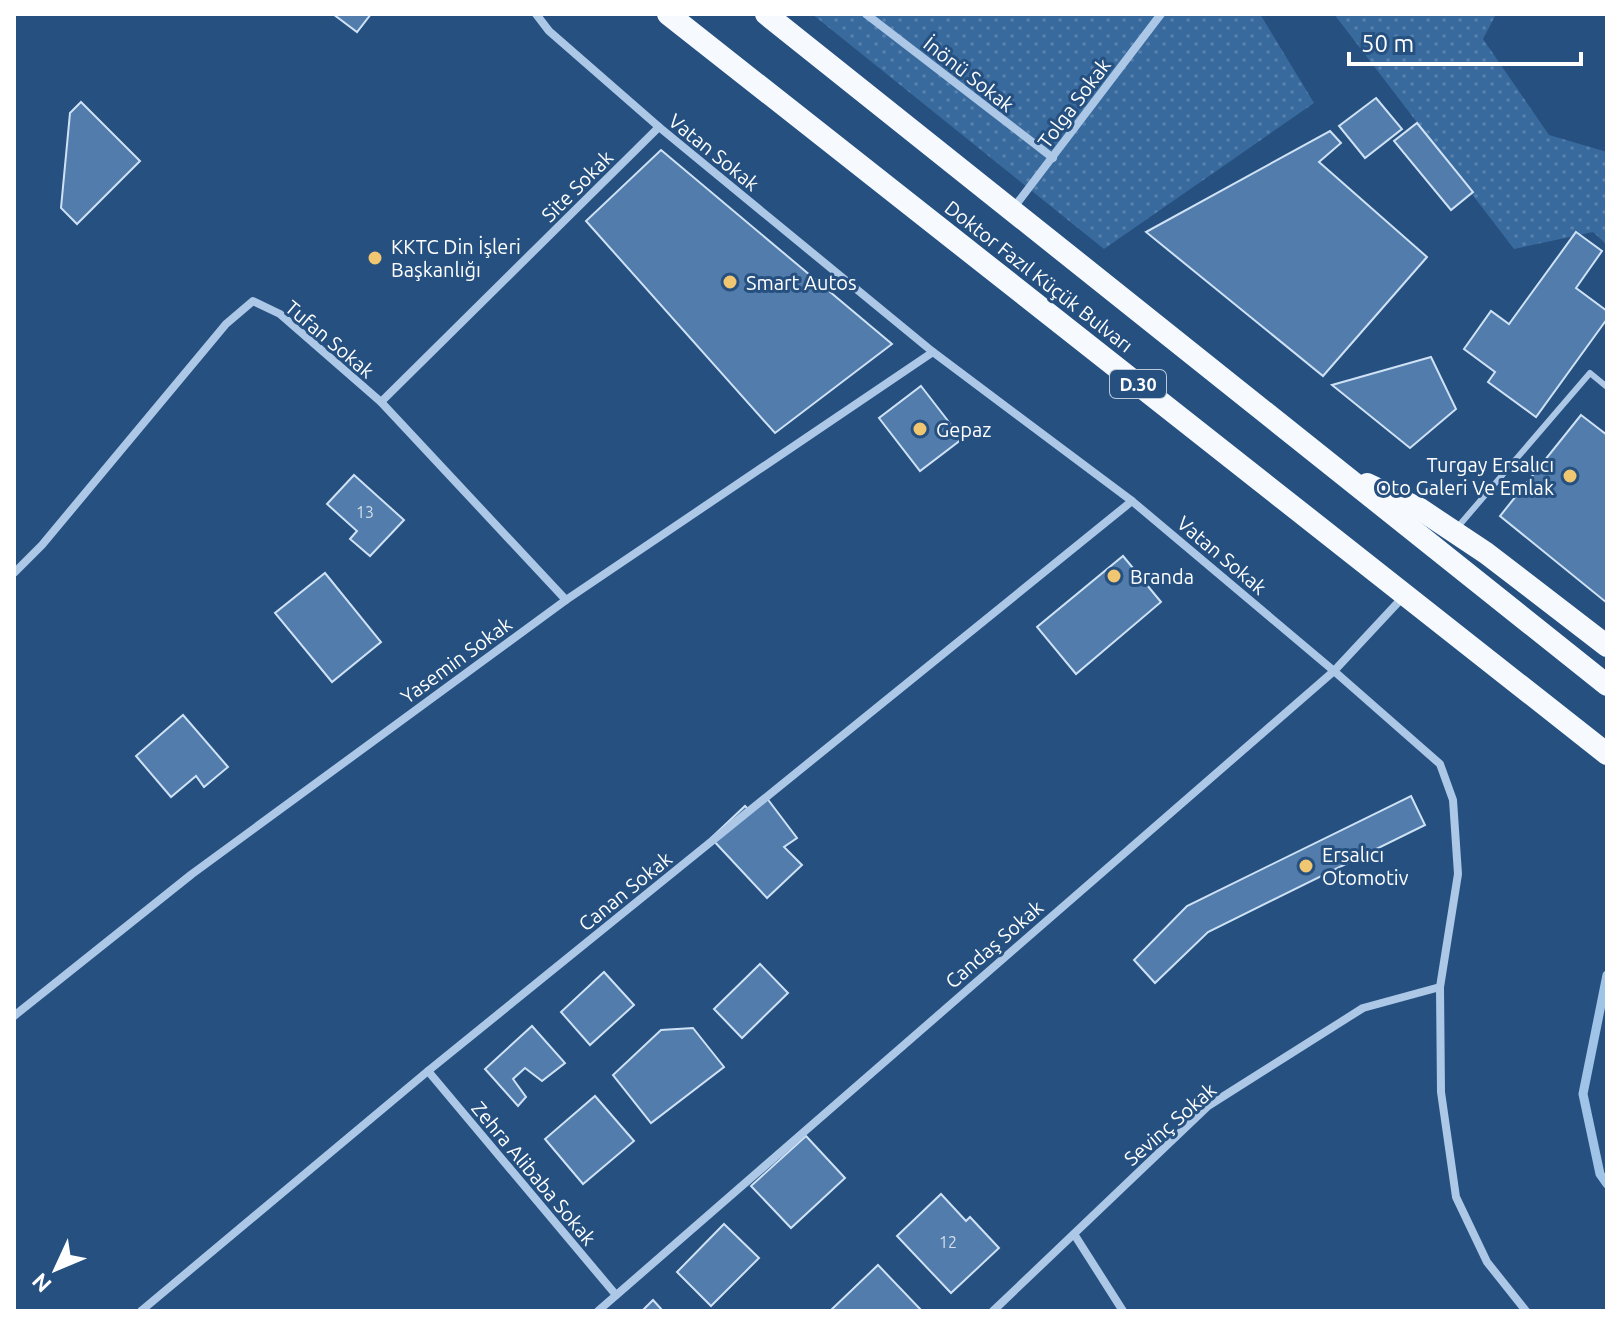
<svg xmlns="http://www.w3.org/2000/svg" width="1621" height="1325" font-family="Ubuntu,sans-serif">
<defs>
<pattern id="grass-dots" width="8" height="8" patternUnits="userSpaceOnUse" patternTransform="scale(2)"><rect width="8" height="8" fill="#396a9e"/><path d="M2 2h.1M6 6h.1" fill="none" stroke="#5780ad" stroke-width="1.8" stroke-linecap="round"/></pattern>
</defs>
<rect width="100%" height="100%" fill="#255080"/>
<g fill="url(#grass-dots)">
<polygon points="812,14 1260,14 1314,103 1104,249"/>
<polygon points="1334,14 1496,14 1483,39 1549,135 1607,152 1607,245 1593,232 1514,249"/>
</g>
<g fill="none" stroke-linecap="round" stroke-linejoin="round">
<polyline stroke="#a0c4e7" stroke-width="9" points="1607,975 1583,1094 1600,1174 1607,1184"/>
</g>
<g fill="#517cab" stroke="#cfe2f5" stroke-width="2">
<polygon points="333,14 371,14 357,32"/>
<polygon points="1376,98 1402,129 1365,158 1339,126"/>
<polygon points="81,102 140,161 77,224 61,208 70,113"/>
<polygon points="1417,123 1473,192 1451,210 1394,141"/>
<polygon points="1330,131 1341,143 1319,162 1427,257 1323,376 1146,232"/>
<polygon points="661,150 892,344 775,433 586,221"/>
<polygon points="1576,232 1602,251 1576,288 1607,311 1607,319 1536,417 1488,382 1495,372 1464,349 1491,311 1509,324"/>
<polygon points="1431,357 1456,409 1410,448 1332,385"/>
<polygon points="921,386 962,439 920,471 879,418"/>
<polygon points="1581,415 1607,435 1607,603 1500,516"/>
<polygon points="354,475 404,520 370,556 350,539 357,531 327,504"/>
<polygon points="1123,556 1161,602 1076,674 1037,627"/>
<polygon points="325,573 381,642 332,682 275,613"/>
<polygon points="183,715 228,767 204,787 196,776 171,797 136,756"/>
<polygon points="1411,796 1425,825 1208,932 1155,983 1134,960 1187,906"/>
<polygon points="766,797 797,838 784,847 802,865 767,898 711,838 745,806 749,810"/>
<polygon points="760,964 788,993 742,1038 714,1009"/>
<polygon points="604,972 634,1005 590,1045 561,1012"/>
<polygon points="532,1026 565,1063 542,1081 525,1068 513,1079 526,1097 518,1106 485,1069"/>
<polygon points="693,1028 724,1067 651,1123 613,1075 661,1030"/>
<polygon points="595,1096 634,1141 583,1184 545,1139"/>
<polygon points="806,1136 845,1178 791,1228 751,1186"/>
<polygon points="941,1194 966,1221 970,1217 999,1248 951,1293 897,1236"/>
<polygon points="724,1224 759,1258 711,1306 677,1272"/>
<polygon points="878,1265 922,1311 832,1311 831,1310"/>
<polygon points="653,1300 663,1311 642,1311"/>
</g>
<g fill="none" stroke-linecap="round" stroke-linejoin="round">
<polyline stroke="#acc8e6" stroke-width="6" points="1456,529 1590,373 1607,387"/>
<g stroke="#acc8e6" stroke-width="8">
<polyline points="536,14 549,31 659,127 933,352 1132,501 1334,671 1440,764 1453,800 1458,874 1440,987 1441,1092 1456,1197 1487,1262 1526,1311"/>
<polyline points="866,14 1053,158"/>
<polyline points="1012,210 1161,14"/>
<polyline points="381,402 659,127"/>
<polyline points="14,573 42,545 226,324 253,301 280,314 381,402 566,600"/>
<polyline points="14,1016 192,874 566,600 933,352"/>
<polyline points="428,1071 616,1295"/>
<polyline points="1074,1234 1123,1311"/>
<polyline points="141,1311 428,1071 1132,501"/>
<polyline points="598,1311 1334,671 1404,596"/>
<polyline points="993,1311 1208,1106 1363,1008 1440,987"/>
</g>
<g stroke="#f6fafe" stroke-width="22">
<polyline points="668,14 1607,754"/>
<polyline points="766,14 1607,685"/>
<polyline points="1367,484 1420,509 1486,553 1607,646"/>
</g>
</g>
<g fill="#f0c670" stroke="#255080" stroke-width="3">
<circle cx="375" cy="258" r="8"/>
<circle cx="730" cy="282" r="8"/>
<circle cx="920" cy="429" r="8"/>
<circle cx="1570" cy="476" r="8"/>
<circle cx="1114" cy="576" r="8"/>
<circle cx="1306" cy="866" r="8"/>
</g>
<g text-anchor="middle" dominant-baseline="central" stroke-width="6" stroke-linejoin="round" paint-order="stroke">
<g font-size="16" fill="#d4deea">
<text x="365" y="512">13</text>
<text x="948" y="1242">12</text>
</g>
<rect fill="#255080" stroke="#becad9" stroke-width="2" x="1110" y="370" width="56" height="28" rx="6"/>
<g font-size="18" font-weight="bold" fill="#fff">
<text x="1138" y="384">D.30</text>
</g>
<g font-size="20" fill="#fff" stroke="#255080">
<text transform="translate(969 74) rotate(38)">İnönü Sokak</text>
<text transform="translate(1074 103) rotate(-53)">Tolga Sokak</text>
<text transform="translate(714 152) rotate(39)">Vatan Sokak</text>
<text transform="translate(577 186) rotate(-45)">Site Sokak</text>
<text transform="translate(1039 276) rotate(38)">Doktor Fazıl Küçük Bulvarı</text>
<text transform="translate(330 339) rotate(40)">Tufan Sokak</text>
<text transform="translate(1222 555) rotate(40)">Vatan Sokak</text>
<text transform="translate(456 660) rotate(-36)">Yasemin Sokak</text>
<text transform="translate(625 891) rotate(-39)">Canan Sokak</text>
<text transform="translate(994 944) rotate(-41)">Candaş Sokak</text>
<text transform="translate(1170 1124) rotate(-41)">Sevinç Sokak</text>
<text transform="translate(534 1173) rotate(50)">Zehra Alibaba Sokak</text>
</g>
<g font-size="20" fill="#fff" stroke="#255080" text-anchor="start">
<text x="391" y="246">KKTC Din İşleri<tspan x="391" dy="23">Başkanlığı</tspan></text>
<text x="746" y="282">Smart Autos</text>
<text x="936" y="429">Gepaz</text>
<text x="1554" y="464" text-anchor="end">Turgay Ersalıcı<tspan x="1554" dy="23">Oto Galeri Ve Emlak</tspan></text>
<text x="1130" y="576">Branda</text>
<text x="1322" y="854">Ersalıcı<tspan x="1322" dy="23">Otomotiv</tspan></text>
</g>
</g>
<rect width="1621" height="1325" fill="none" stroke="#ffffff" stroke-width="32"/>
<g transform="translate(56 1269) rotate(226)" stroke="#255080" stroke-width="6" paint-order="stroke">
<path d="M0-6L14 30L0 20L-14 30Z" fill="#ffffff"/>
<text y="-12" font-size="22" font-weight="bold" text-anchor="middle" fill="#ffffff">N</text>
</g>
<path d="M1349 52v12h232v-12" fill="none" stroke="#ffffff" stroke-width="4"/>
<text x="1361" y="52" font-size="24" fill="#ffffff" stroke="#255080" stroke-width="6" paint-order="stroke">50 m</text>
</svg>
